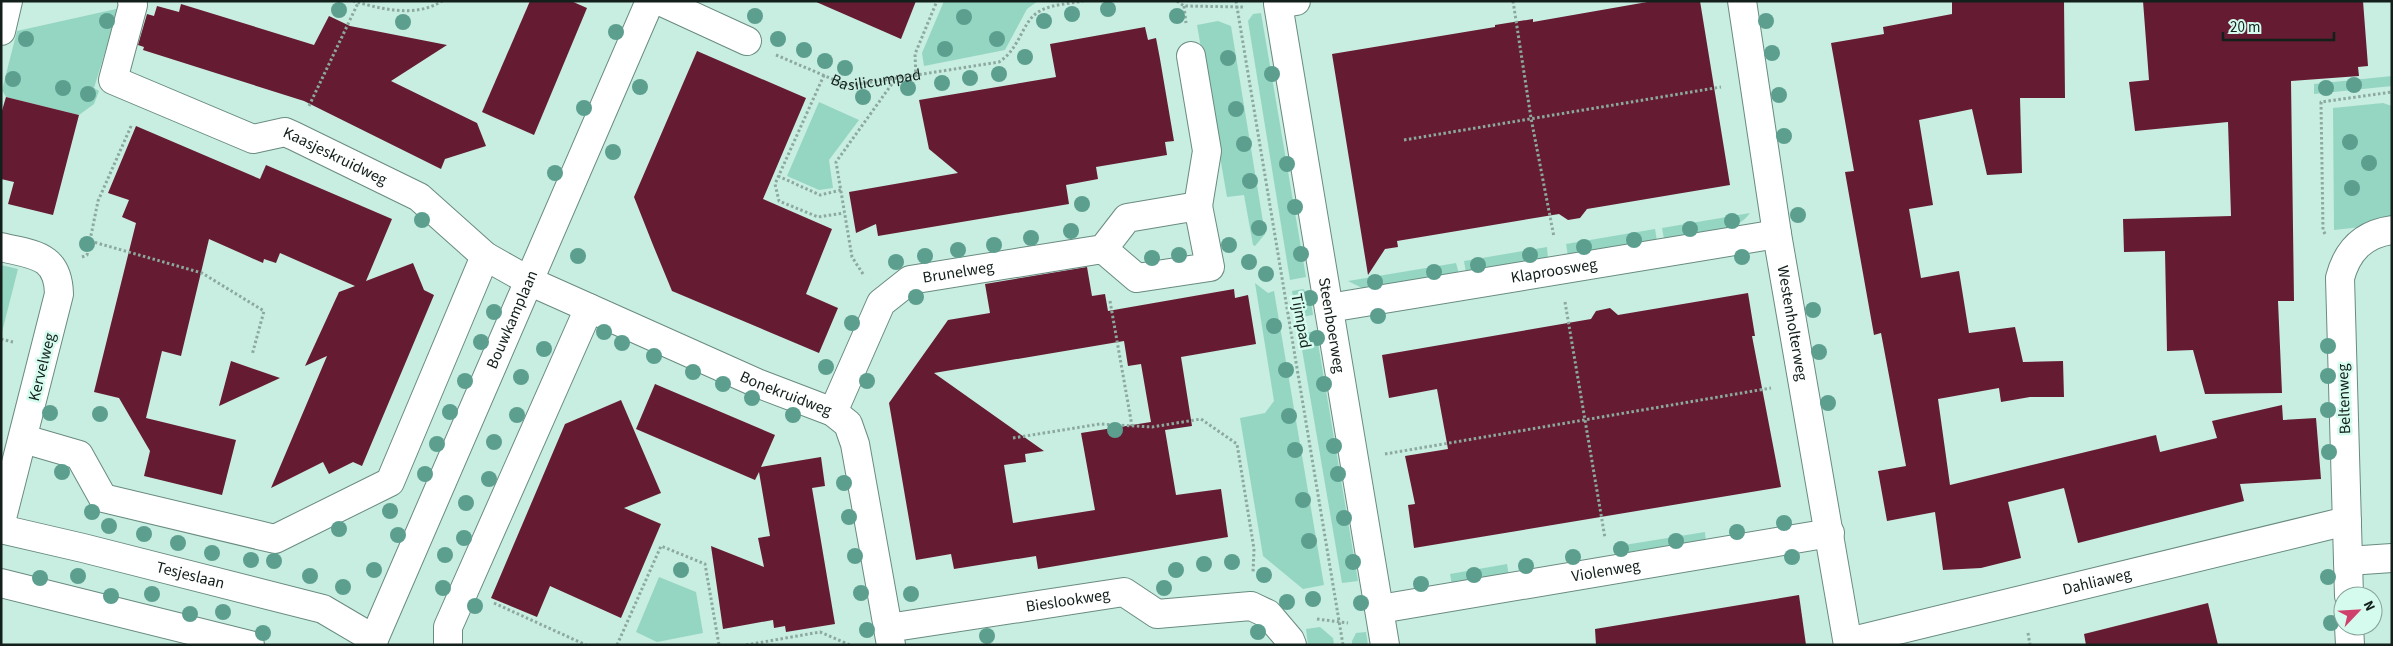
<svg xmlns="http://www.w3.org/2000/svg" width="2393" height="646" font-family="'Source Sans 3',sans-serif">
<rect width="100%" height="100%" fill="#c8ede1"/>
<g fill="#95d6c2">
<polygon points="944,1 1038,1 1027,9 1005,50 924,66 922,53"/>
<polygon points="125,7 115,40 109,39 94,88 99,91 94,104 79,115 6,97 2,90 17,31"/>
<polygon points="1261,13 1306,277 1290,280 1248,21 1253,14"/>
<polygon points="1218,21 1231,26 1265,234 1255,246 1253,245 1244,195 1227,197 1197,25"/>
<polygon points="2392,76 2392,86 2314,94 2314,84"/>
<polygon points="819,102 859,120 829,160 833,188 819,190 787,176"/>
<polygon points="2383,103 2392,106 2392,215 2379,225 2334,230 2333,108"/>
<path d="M1750 213C1736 235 1688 235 1664 239L1662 228Z"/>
<polygon points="1655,229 1657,241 1568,256 1566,244"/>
<polygon points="1547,247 1548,259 1466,273 1464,261"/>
<polygon points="1456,263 1459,274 1364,289 1348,281"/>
<polygon points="1,265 18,269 1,336"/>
<polygon points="1255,283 1268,293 1274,291 1324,585 1303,589 1263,556 1240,418 1265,413 1274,401"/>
<polygon points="1303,289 1310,295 1313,315 1301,317 1304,333 1316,331 1358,581 1342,583 1292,291"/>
<polygon points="1705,532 1706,543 1620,558 1618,546"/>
<polygon points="1507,564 1509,576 1452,585 1450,574"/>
<polygon points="659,577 696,592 703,633 657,642 636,632"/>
<polygon points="1320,627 1333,638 1334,645 1308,645 1306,629"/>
<polygon points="1366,632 1368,645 1352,645 1352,641 1356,633"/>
</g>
<g fill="#651c32" fill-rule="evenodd">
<polygon points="530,1 571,1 587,8 534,135 482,112"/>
<polygon points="814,1 916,1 901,39"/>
<polygon points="1653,1 1700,1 1730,185 1587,209 1580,218 1568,220 1559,214 1397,241 1398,247 1385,249 1368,275 1332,54 1495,27 1495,25 1533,19 1533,22"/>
<polygon points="1952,1 2064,1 2065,98 2020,98 2022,173 1987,175 1972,109 1919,120 1933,205 1909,209 1921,278 1959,271 1969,333 2015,327 2023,362 2063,361 2064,397 2030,397 2001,402 1999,388 1938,399 1950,485 2156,435 2160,452 2217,438 2212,421 2282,405 2283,420 2316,418 2321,479 2240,484 2244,501 2078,543 2064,488 2008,502 2021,558 1981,568 1943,570 1935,512 1887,521 1878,471 1906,466 1881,333 1874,335 1851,206 1845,172 1854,171 1831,43 1884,34 1883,27 1952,14"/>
<polygon points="2143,1 2363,1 2368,66 2358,67 2359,76 2291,81 2294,301 2278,301 2282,393 2205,394 2193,350 2167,351 2165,251 2124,252 2123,219 2231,216 2228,122 2135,131 2129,82 2149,80"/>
<polygon points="181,4 314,45 329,16 350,26 447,45 391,81 477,123 486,146 445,159 441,169 304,101 143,50 144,47 138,45 147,14 154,16 157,6 179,12"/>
<polygon points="1145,27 1148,40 1156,38 1160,59 1174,141 1165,142 1167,155 1096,167 1098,179 1066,185 1069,204 878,236 876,224 856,233 849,192 958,173 929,149 919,100 1056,77 1050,44"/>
<polygon points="697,51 806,98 763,199 832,229 806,294 838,308 819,353 672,291 653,245 634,197"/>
<polygon points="6,97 79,115 53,215 8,204 14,182 1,179 1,114"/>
<polygon points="136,126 260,179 266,165 392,219 366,281 413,263 424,290 434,295 362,466 353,462 329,474 323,462 271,488 327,356 305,366 339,292 355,286 280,253 276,263 264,259 263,263 209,239 181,356 162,351 146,418 236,440 222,495 144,476 150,451 119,398 94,392 136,223 122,217 129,200 108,193"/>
<path d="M1087 267 1092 296 1105 294 1108 311 1234 289 1235 298 1248 295 1256 344 1181 357 1192 426 1165 430 1176 495 1221 489 1228 537 1038 569 1036 556 954 569 951 554 916 560 889 403 948 320 990 313 985 284ZM1124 341 1128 366 1141 364 1151 422 1081 433 1095 510 1013 523 1004 465 1026 462 1025 454 1044 451 934 373Z"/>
<polygon points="1748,293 1755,336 1752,336 1781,487 1414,548 1408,505 1415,504 1405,456 1448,449 1437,389 1389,398 1382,355 1591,319 1596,311 1610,308 1618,315"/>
<polygon points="231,361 280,378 219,406"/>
<polygon points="655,384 775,435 761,467 821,457 825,486 812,488 835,624 786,632 785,626 774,628 773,620 723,629 711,546 764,567 758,538 770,536 759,472 755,480 636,429"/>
<polygon points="621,400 661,493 624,508 661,524 621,618 550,586 537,617 491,598 565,424"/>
<polygon points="1799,595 1806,645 1596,645 1595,629"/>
<polygon points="2208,603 2218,645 2086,645 2084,634"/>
</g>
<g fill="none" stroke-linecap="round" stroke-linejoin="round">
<g stroke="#698b80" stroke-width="30">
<g id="minor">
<path id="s2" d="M132 1 133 5 113 80 253 139 285 132 294 136 419 197 485 256 531 282 757 383 833 412 848 424 855 444 891 645"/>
<polyline points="660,1 747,41"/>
<path id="s3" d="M1296 1 1278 4 1385 645"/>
<path id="s4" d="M1742 1 1777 234 1848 645"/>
<polyline points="1,31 8,1"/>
<polyline points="1191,56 1207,151 1198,206"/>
<path d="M1 247C33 255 58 254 59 294L1 522"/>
<path id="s5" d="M1329 308 1777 234"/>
<path id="s6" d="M833 412 881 303 910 280 1103 249 1137 278 1210 267 1198 206 1127 218 1103 249"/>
<polyline points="24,439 79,455 103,498 275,539 390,482 485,256"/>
<path id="s7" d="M1 529 83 548 323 609 374 639"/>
<polyline points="2348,561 2392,558"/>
<polyline points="1,583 250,645"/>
<path d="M2349 596 2340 278C2347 251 2363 234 2392 230"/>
<path id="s8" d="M1380 609 1830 533"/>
<polyline points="2349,626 2350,645"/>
<path id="s9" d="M888 628 1124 592 1157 614 1251 606 1268 614 1290 640 1292 645"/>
<path id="s10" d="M374 639 650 1"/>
<path id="s11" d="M1848 642 2347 521"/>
<polyline points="448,645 448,627 589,308"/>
</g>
</g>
<g stroke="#8ca99f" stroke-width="3" stroke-dasharray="2.5 2.5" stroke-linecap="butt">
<path d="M353 1C381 9 416 18 442 1"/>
<polyline points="1177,1 1184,6 1244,7"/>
<polyline points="1236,1 1343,645"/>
<polyline points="1513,1 1531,118 1554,237"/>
<polyline points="1184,6 1186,23"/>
<path id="s1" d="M776 55 844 84 853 85 999 62C1021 48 1022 20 1040 11 1052 4 1069 4 1083 1"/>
<polyline points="824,75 775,184 779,201 818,217 844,213"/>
<polyline points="916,77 915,54 937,1"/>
<polyline points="309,106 359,1"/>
<polyline points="1404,140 1721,87"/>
<polyline points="778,176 820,195 841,190"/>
<polyline points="2325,234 2323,230 2321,102 2392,92"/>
<polyline points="90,241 202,273 264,311 252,355"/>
<polyline points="82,257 87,255 98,201 132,124"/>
<polyline points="863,274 852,257 836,162 894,81"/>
<polyline points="1110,301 1132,426"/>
<polyline points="1565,302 1605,538"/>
<polyline points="1,339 13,342"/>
<polyline points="1013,438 1100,424 1152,427 1201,419 1237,444 1254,549 1253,573"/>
<polyline points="1385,454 1771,388"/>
<polyline points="494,603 586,645"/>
<polyline points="1317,619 1348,623"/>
<polyline points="2028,633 2030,645"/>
<polyline points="617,645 661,546 705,564 719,645"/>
<polyline points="746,645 820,632 850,645"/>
</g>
<use href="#minor" stroke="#fff" stroke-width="28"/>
</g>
<g fill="#5c9f8f">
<circle cx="1108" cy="9" r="8"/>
<circle cx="339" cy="10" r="8"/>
<circle cx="1072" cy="14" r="8"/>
<circle cx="755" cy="16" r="8"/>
<circle cx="1177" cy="16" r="8"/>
<circle cx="964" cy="17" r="8"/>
<circle cx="107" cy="21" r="8"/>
<circle cx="1044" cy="21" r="8"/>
<circle cx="1766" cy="21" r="8"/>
<circle cx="403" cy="22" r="8"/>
<circle cx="616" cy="32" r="8"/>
<circle cx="26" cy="39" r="8"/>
<circle cx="778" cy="39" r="8"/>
<circle cx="997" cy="39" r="8"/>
<circle cx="945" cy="49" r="8"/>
<circle cx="804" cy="50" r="8"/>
<circle cx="1772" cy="53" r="8"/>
<circle cx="1025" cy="57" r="8"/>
<circle cx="1228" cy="58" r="8"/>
<circle cx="825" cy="61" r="8"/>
<circle cx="845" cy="68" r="8"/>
<circle cx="999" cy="74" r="8"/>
<circle cx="1272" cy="74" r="8"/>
<circle cx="970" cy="78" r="8"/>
<circle cx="13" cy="79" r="8"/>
<circle cx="942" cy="83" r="8"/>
<circle cx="2354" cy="85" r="8"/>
<circle cx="640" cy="87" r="8"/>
<circle cx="63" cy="88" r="8"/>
<circle cx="908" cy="88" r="8"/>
<circle cx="2326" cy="88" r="8"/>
<circle cx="88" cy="94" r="8"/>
<circle cx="1779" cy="95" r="8"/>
<circle cx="863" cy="97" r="8"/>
<circle cx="584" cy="108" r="8"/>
<circle cx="1236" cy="109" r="8"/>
<circle cx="1784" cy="136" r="8"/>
<circle cx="2350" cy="142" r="8"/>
<circle cx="1244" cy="144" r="8"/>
<circle cx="613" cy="152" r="8"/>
<circle cx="2369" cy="163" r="8"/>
<circle cx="1287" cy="164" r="8"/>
<circle cx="555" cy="173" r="8"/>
<circle cx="1250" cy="181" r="8"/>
<circle cx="2352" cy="188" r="8"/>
<circle cx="1082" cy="204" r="8"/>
<circle cx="1295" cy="207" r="8"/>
<circle cx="1798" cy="215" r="8"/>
<circle cx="422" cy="220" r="8"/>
<circle cx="1732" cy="221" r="8"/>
<circle cx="1259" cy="228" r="8"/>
<circle cx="1690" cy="229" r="8"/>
<circle cx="1071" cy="231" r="8"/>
<circle cx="1031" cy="238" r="8"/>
<circle cx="1634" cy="240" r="8"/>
<circle cx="87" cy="244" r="8"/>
<circle cx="994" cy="245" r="8"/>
<circle cx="1229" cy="245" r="8"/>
<circle cx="1584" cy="247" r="8"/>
<circle cx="958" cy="250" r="8"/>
<circle cx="1301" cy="254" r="8"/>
<circle cx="1179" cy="255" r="8"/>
<circle cx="1530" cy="255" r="8"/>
<circle cx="578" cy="256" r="8"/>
<circle cx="925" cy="256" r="8"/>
<circle cx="1742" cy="257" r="8"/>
<circle cx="1152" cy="258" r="8"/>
<circle cx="896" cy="262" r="8"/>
<circle cx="1249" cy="262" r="8"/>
<circle cx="1478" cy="265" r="8"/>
<circle cx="1434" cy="272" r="8"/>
<circle cx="1266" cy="274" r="8"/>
<circle cx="1375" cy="282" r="8"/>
<circle cx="916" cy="297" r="8"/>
<circle cx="1310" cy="298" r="8"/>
<circle cx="1813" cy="310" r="8"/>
<circle cx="494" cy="312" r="8"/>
<circle cx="1378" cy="316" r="8"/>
<circle cx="852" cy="323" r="8"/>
<circle cx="1274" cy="326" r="8"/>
<circle cx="604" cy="332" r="8"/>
<circle cx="1317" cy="338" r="8"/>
<circle cx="481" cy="342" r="8"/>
<circle cx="622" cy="343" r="8"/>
<circle cx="2328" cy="346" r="8"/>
<circle cx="544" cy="349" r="8"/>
<circle cx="1819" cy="352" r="8"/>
<circle cx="654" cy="356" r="8"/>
<circle cx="826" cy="367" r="8"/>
<circle cx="1286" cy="370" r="8"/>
<circle cx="693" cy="372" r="8"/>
<circle cx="2328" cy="376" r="8"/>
<circle cx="521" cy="377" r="8"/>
<circle cx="465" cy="381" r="8"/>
<circle cx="867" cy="381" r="8"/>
<circle cx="723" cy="384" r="8"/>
<circle cx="1324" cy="384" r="8"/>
<circle cx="752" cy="398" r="8"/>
<circle cx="1828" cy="403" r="8"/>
<circle cx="2328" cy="410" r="8"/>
<circle cx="450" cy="412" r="8"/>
<circle cx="50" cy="413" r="8"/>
<circle cx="100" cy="414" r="8"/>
<circle cx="517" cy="415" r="8"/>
<circle cx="793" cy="415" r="8"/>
<circle cx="1289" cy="416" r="8"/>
<circle cx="1115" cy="430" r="8"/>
<circle cx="494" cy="442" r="8"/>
<circle cx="437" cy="444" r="8"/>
<circle cx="1334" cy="446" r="8"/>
<circle cx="1295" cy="450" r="8"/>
<circle cx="2329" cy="452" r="8"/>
<circle cx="62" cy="472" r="8"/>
<circle cx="425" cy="474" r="8"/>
<circle cx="1338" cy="474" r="8"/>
<circle cx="489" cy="479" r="8"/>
<circle cx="844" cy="483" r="8"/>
<circle cx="1303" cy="500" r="8"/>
<circle cx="466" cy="503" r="8"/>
<circle cx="390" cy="511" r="8"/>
<circle cx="92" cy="512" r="8"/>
<circle cx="849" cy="517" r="8"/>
<circle cx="1344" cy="518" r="8"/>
<circle cx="1784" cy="523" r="8"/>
<circle cx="109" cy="526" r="8"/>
<circle cx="339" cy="529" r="8"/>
<circle cx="1737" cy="532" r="8"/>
<circle cx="144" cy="534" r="8"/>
<circle cx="398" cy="535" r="8"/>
<circle cx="464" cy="538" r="8"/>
<circle cx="1309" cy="541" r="8"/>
<circle cx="1676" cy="541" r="8"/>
<circle cx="178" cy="543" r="8"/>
<circle cx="1621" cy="549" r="8"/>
<circle cx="212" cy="553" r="8"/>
<circle cx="445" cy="555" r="8"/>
<circle cx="855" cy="556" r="8"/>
<circle cx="1573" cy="557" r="8"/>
<circle cx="1792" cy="557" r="8"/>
<circle cx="251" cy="560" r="8"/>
<circle cx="274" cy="561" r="8"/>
<circle cx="1232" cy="562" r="8"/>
<circle cx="1353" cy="562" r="8"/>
<circle cx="1204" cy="564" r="8"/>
<circle cx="1526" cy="566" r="8"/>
<circle cx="374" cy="570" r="8"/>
<circle cx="681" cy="570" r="8"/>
<circle cx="1176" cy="570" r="8"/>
<circle cx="1264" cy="575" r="8"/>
<circle cx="1474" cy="575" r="8"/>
<circle cx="78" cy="576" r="8"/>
<circle cx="310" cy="576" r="8"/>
<circle cx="2328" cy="577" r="8"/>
<circle cx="40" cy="578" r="8"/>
<circle cx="1421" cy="584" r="8"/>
<circle cx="343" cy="587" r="8"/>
<circle cx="443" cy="588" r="8"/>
<circle cx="1164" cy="588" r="8"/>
<circle cx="861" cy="593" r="8"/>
<circle cx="152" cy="594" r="8"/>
<circle cx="911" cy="594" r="8"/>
<circle cx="111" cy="596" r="8"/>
<circle cx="1313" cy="599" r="8"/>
<circle cx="1287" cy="602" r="8"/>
<circle cx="1361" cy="603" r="8"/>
<circle cx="475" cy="606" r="8"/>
<circle cx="223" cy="612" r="8"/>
<circle cx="190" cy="614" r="8"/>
<circle cx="2331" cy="623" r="8"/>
<circle cx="867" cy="630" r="8"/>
<circle cx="1258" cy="632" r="8"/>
<circle cx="263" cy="633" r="8"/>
<circle cx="987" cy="636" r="8"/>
</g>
<g text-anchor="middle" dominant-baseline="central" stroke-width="5" stroke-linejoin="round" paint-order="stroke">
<g font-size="16" fill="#121f1b" stroke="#d5fbee">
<text stroke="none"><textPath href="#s1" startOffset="106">Basilicumpad</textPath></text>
<text stroke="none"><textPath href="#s2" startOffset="322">Kaasjeskruidweg</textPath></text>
<text stroke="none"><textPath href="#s5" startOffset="228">Klaproosweg</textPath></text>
<text stroke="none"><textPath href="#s6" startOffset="205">Brunelweg</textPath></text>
<text stroke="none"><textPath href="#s10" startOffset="348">Bouwkamplaan</textPath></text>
<text transform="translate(1301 321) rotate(80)">Tijmpad</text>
<text stroke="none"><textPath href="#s4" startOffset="326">Westenholterweg</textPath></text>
<text stroke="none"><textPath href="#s3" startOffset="344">Steenboerweg</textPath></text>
<text transform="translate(42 367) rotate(-76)">Kervelweg</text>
<text stroke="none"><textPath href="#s2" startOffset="835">Bonekruidweg</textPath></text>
<text transform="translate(2344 399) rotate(-92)">Beltenweg</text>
<text stroke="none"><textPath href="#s8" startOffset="229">Violenweg</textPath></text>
<text stroke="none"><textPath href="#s7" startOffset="195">Tesjeslaan</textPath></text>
<text stroke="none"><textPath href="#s11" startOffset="256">Dahliaweg</textPath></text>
<text stroke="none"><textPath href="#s9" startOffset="182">Bieslookweg</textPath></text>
</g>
</g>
<rect width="2393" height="646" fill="none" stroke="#121f1b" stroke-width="5"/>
<g transform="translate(2358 611) rotate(65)"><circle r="24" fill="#d5fbee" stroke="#87a39a"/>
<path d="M0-4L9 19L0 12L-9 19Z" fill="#cf416c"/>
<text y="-8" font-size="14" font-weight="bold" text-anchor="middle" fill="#121f1b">N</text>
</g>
<path d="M2223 32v8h111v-8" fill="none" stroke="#121f1b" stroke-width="2.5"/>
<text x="2230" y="32" font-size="15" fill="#121f1b" stroke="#d5fbee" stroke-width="4" paint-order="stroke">20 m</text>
</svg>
